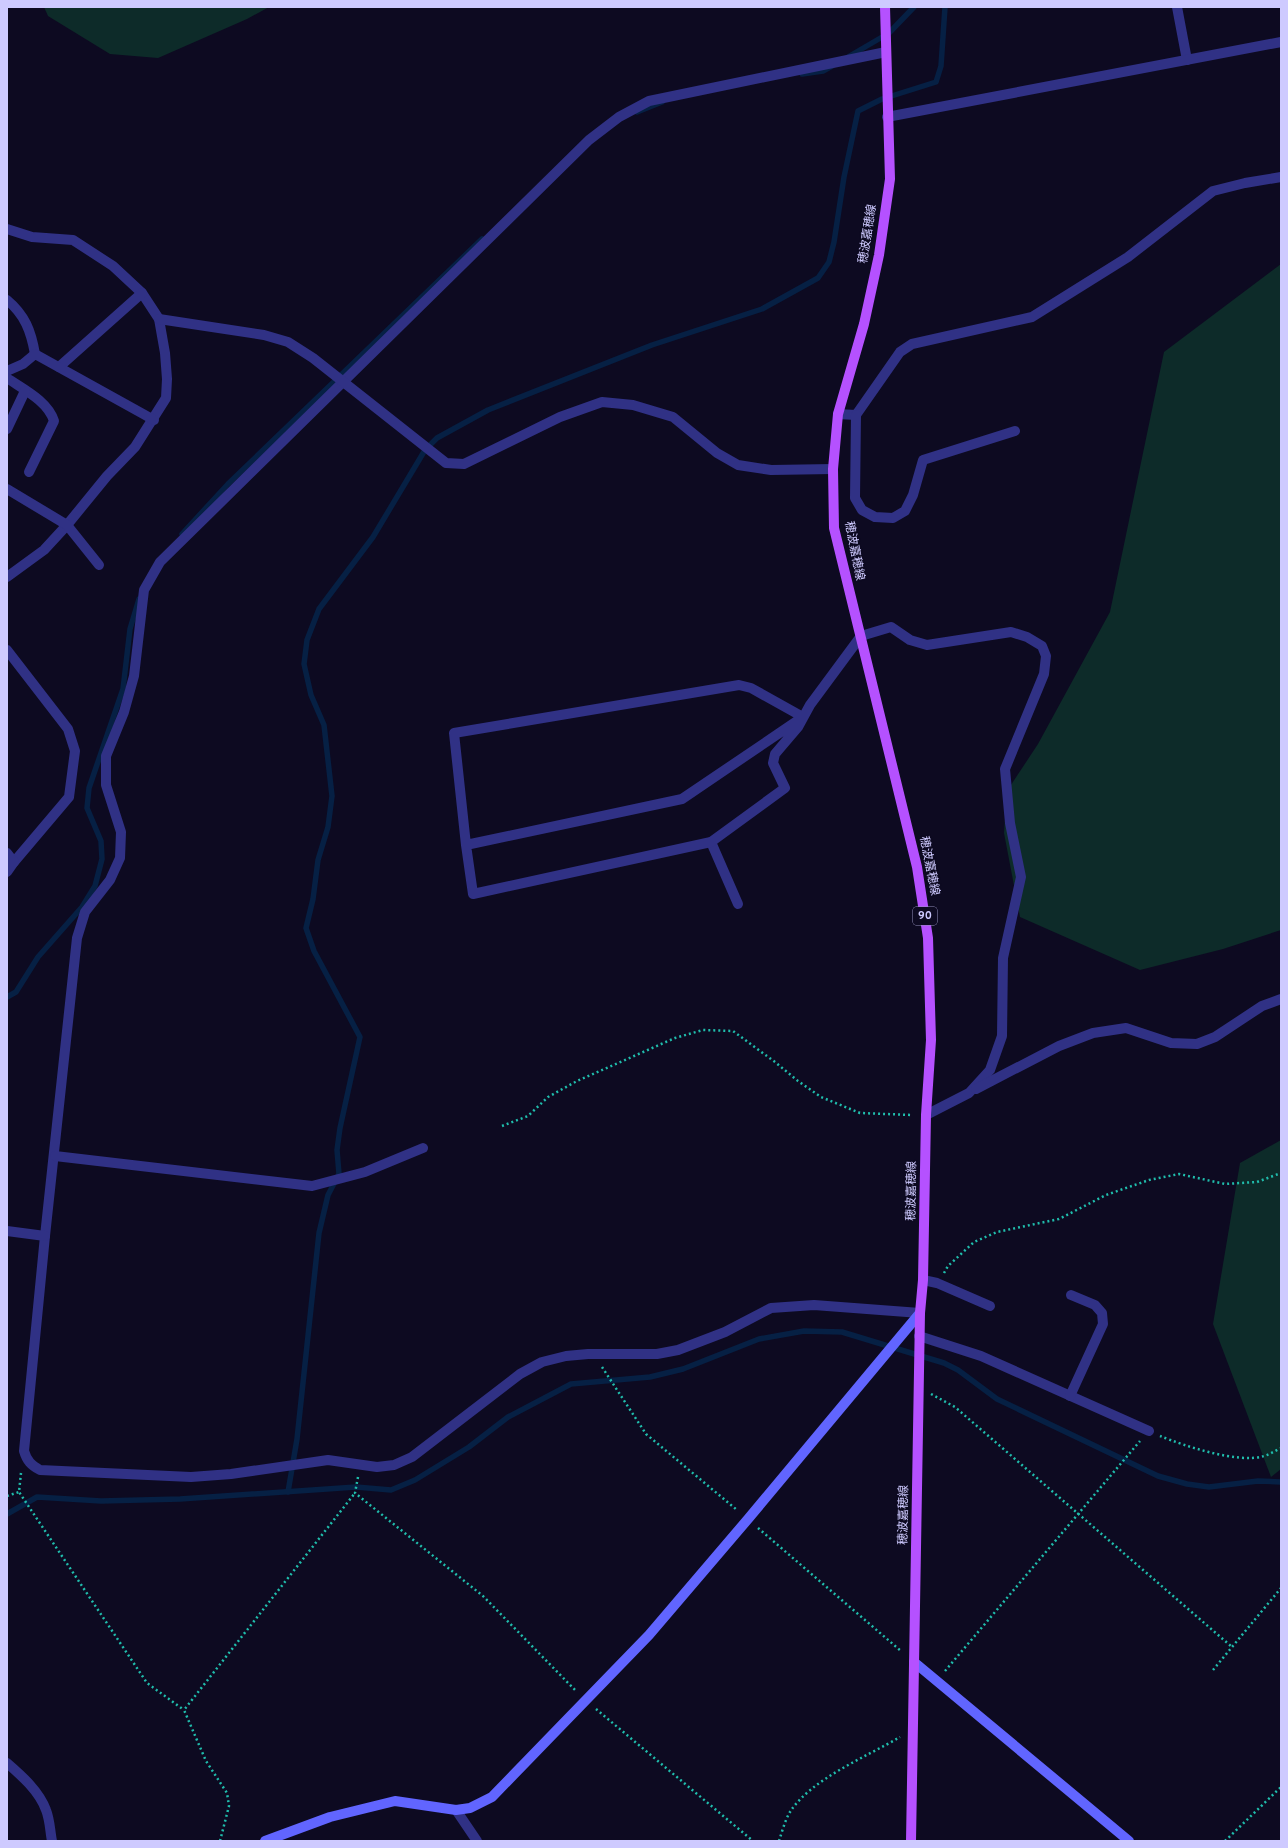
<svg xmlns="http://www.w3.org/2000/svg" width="1288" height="1848" font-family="Overpass,'Noto Sans JP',sans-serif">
<rect width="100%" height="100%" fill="#0d0a21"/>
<g fill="#0d2b29">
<polygon points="44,7 269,7 247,19 158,58 110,54 48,16"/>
<polygon points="1281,264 1281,930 1223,949 1140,970 1020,917 1004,833 1007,791 1038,744 1110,612 1164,352"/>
<polygon points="1281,1140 1281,1469 1271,1477 1213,1324 1240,1163"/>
</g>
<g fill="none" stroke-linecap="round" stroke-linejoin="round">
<g stroke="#062044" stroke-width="5.5">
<polyline points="848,57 889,33 914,7"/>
<polyline points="802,74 823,71 832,66"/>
<polyline points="637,112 662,102"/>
<polyline points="182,534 228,484 482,239"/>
<polyline points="7,997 16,992 38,957 82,907 95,886 102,859 101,841 87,808 89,788 123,689 130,629 139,599"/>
<polyline points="288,1492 297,1439 319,1233 328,1195 339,1174 337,1150 340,1128 360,1037 314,951 306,928 313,899 318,860 328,827 332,796 324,725 311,695 304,664 307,640 319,609 373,537 425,450 437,438 488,410 652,345 762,309 818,278 829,262 834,242 844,177 858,111 882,99 936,82 941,66 945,7"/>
<polyline points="7,1514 37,1497 101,1501 180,1499 356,1487 391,1490 415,1480 469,1447 508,1417 571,1384 650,1377 683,1369 759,1339 804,1331 842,1332 944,1363 958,1370 997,1399 1158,1476 1187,1484 1209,1487 1258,1481 1281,1482"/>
</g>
<g stroke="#20bdac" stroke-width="2.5" stroke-dasharray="2 3" stroke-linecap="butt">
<polyline points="502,1126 528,1116 548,1097 577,1081 675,1038 703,1030 733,1031 775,1062 798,1081 821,1097 860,1113 912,1115"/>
<polyline points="944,1273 948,1266 974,1242 997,1232 1059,1219 1106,1195 1149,1180 1179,1174 1225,1184 1257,1182 1281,1173"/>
<polyline points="602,1367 646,1434 737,1510"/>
<polyline points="931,1394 955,1407 1232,1647"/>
<path d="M1160 1436C1185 1446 1238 1464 1264 1456 1270 1454 1275 1451 1281 1448"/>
<polyline points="21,1473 19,1492 147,1683 184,1710"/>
<polyline points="358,1477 355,1493 483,1596 576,1691"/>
<polyline points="7,1496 19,1492"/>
<polyline points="758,1528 901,1651"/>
<polyline points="1213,1670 1281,1588"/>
<polyline points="945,1671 1140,1441"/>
<polyline points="596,1709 753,1841"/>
<polyline points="220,1841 229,1806 227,1793 206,1761 184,1710 355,1493"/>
<path d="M779 1841C782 1832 785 1820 790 1812 811 1779 866 1757 900 1737"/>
<polyline points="1225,1841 1281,1787"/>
</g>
<g stroke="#303185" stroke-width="10">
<polyline points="1177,7 1187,60"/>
<path d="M886 52 649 101 619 117 589 140 160 562 144 590 134 676 124 712 106 756V785L121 832 120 858 110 880 85 912 77 938 45 1236 24 1451C27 1461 31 1465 40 1470L191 1477 231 1474 328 1460 377 1467 394 1465 412 1457 520 1374 542 1362 566 1356 588 1354H657L678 1350 725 1332 771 1308 814 1305 920 1313"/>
<polyline points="887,117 1281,42"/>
<polyline points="7,229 32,237 73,240 113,266 142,293 159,319 165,353 167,379 166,398 135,447 107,476 67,525 44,550 7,577"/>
<path d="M7 300C25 315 31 331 35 354"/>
<polyline points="159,319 264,335 288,342 313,358 446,463 464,464 560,417 602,402 633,405 673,417 717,453 738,465 771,470 833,469"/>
<polyline points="59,367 142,293"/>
<polyline points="7,371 23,364 35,354 154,420"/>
<path d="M7 378C23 389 48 401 54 421L29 472"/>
<polyline points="838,414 856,415 900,352 912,344 1032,317 1128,257 1213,191 1245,183 1281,177"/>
<polyline points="856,415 855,498 862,510 875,517 893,518 905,511 913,495 923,460 1015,431"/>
<polyline points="7,429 25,391"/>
<polyline points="7,489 67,525 99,565"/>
<polyline points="7,650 68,729 75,751 69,797 14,862"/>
<polyline points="711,842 738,904"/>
<polyline points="466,845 682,799 803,717 751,688 739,685 454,733 466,845 473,894 711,842 785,788 773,763 775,754 798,727 810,705 861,636 891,627 910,640 927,645 1011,632 1027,637 1042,646 1046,656 1044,674 1005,769 1010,823 1021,877 1003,958 1002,1036 990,1070 969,1093 926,1115"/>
<polyline points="7,853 14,862 7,872"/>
<polyline points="976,1089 1059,1046 1093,1033 1126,1028 1171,1043 1197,1044 1215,1037 1262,1006 1281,999"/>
<polyline points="55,1156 312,1186 365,1172 423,1148"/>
<polyline points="7,1231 45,1236"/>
<polyline points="923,1280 937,1283 990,1306"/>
<polyline points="919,1336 981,1356 1149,1431"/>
<polyline points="1070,1396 1103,1324 1102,1313 1095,1305 1071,1295"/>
<path d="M7 1763C22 1776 39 1791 46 1810 50 1820 50 1831 52 1841"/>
<polyline points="456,1810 477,1841"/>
</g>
<g stroke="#6165ff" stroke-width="10">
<polyline points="914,1662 1129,1841"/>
<polyline points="265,1841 330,1817 395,1801 456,1810 470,1808 492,1797 649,1635 748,1519 920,1313"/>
</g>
<polyline stroke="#b551ff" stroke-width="10" points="885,7 890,179 879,255 864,324 838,414 833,469 834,528 917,867 928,938 931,1040 926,1115 923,1280 920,1313 911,1841"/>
</g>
<g text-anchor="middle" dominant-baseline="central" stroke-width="3" stroke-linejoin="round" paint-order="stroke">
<rect fill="#0d0a21" stroke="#9490bc" stroke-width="1" x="913" y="907" width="24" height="18" rx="3"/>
<g font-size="11" font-weight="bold" fill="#cecaff">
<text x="925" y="916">90</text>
</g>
<g font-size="12" fill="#cecaff" stroke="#0d0a21">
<text transform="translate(868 234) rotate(-81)">穂波嘉穂線</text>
<text transform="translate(854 551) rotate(79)">穂波嘉穂線</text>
<text transform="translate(929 866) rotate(79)">穂波嘉穂線</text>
<text transform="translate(912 1191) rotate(-89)">穂波嘉穂線</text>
<text transform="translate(904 1515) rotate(-89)">穂波嘉穂線</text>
</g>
</g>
<rect width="1288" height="1848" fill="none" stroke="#cecaff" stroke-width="16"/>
</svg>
